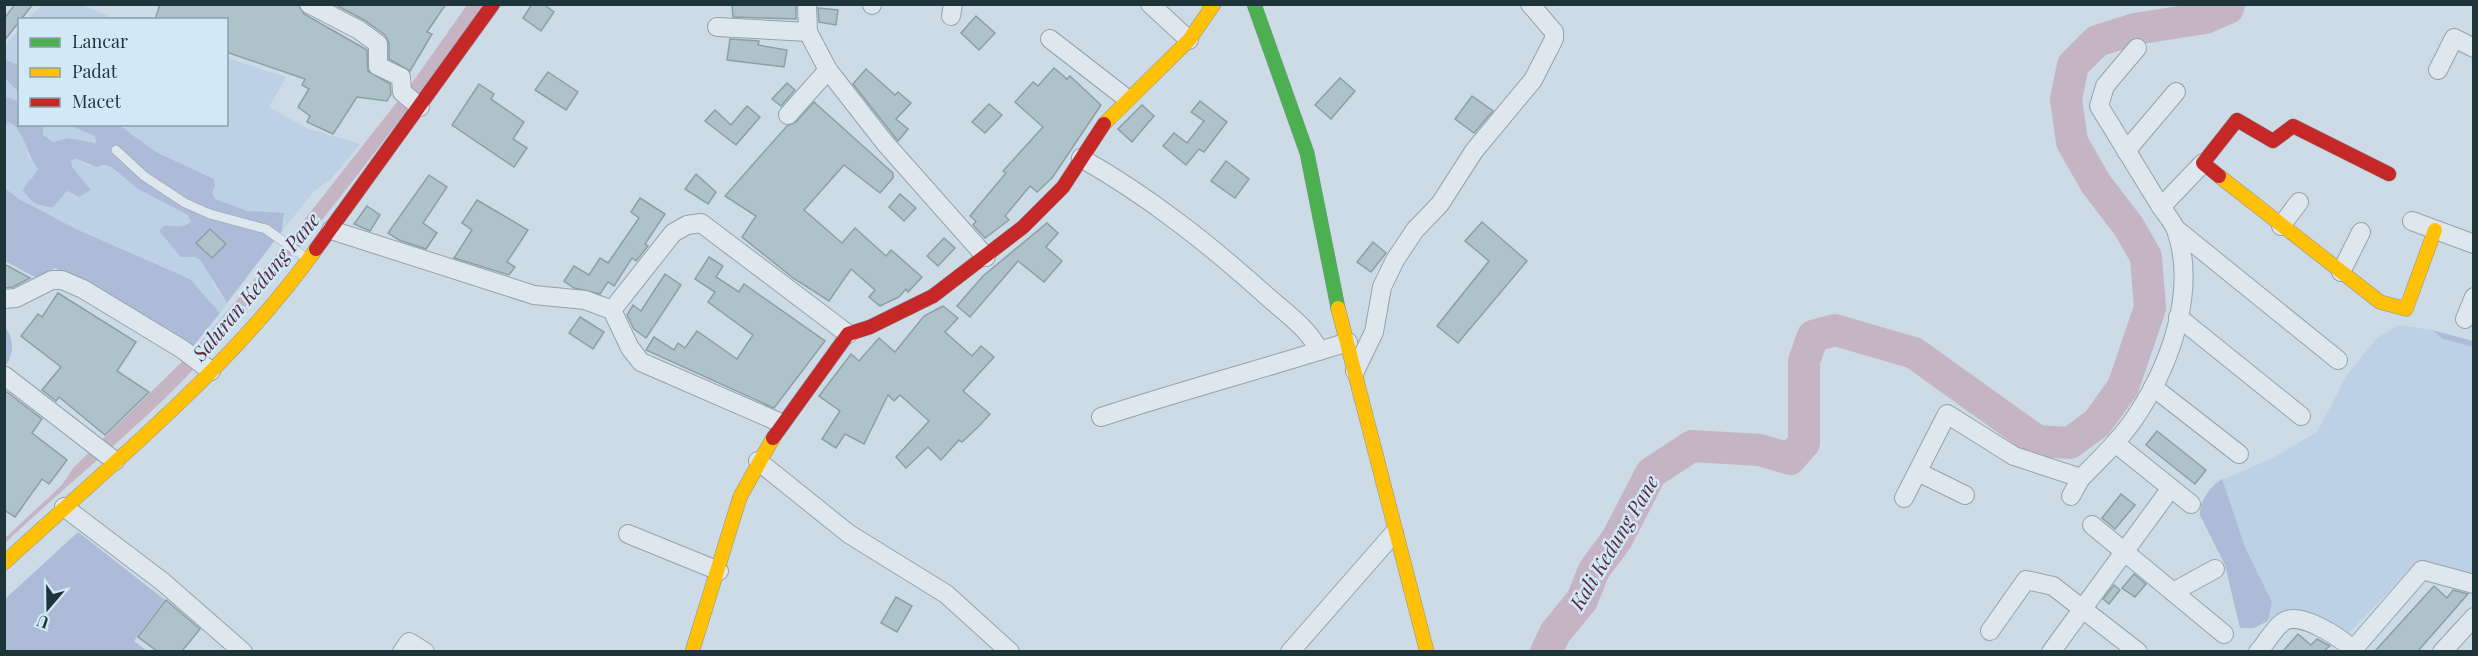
<svg xmlns="http://www.w3.org/2000/svg" width="2478" height="656" font-family="'Playfair Display',serif">
<rect width="100%" height="100%" fill="#ccdbe6"/>
<g fill="#bcd1e6">
<polygon points="44,4 82,5 115,19 27,19"/>
<polygon points="19,29 19,65 5,59 4,47"/>
<polygon points="227,58 286,77 269,107 306,128 360,144 330,180 314,191 282,231 285,220 228,205 214,199 212,192 214,179 156,152 119,125 226,124"/>
<polygon points="4,79 19,92 19,102 5,98"/>
<polygon points="9,122 24,137 29,158 38,169 36,175 29,178 58,201 67,191 73,195 90,190 72,167 70,160 77,159 90,166 110,167 138,189 189,215 191,222 185,226 179,228 171,225 195,257 206,266 214,285 227,303 220,313 190,279 76,229 19,199 5,187 5,126"/>
<polygon points="43,125 68,125 95,136 96,143 68,138 55,142 42,135"/>
<polygon points="2399,325 2432,330 2443,339 2473,347 2473,576 2417,562 2349,633 2324,620 2277,616 2268,621 2272,602 2245,547 2222,480 2273,458 2317,432 2347,375 2377,338"/>
</g>
<g fill="#adbbd9">
<polygon points="4,59 19,65 19,92 5,79"/>
<path d="M7 97 19 102 20 124 43 125V135L54 142 68 138 96 143 95 136 68 125H119L156 152 214 179 215 186 212 192 215 199 248 211 284 213 282 231 227 303 201 261 195 257H181L159 231 164 226C175 225 180 229 191 222L188 215 138 189 111 167 104 165 96 167 77 159 71 160 72 167 91 190 79 197 67 191 53 207C38 207 32 202 23 191 26 181 34 178 38 169 25 153 27 134 9 122L5 126V98Z"/>
<polygon points="4,187 19,199 76,229 190,279 220,313 192,348 55,268 40,280 5,261"/>
<path d="M4 326C15 338 14 355 5 366Z"/>
<polygon points="2432,330 2473,341 2473,347 2443,339"/>
<path d="M2222 479 2245 547 2272 602 2268 621 2254 628H2240L2225 565 2200 515C2199 501 2210 487 2222 479Z"/>
<polygon points="78,532 165,600 134,641 147,651 5,651 5,599"/>
</g>
<path fill="#c5b4c4" d="M467 5H483C397 127 305 247 204 358 143 425 70 481 5 543V538L62 485 73 468 194 350 290 238 412 83Z"/>
<g fill="none" stroke-linecap="round" stroke-linejoin="round">
<polyline stroke="#c5b4c4" stroke-width="32" points="1546,652 1555,633 1582,600 1594,570 1617,539 1651,473 1692,446 1760,450 1790,459 1804,443 1804,361 1813,336 1835,330 1914,353 2037,441 2070,443 2097,423 2123,387 2150,308 2146,257 2129,227 2096,184 2072,142 2066,99 2073,65 2097,41 2135,29 2205,18 2228,8 2229,4"/>
</g>
<g fill="#adc3c9" stroke="#8ba0a6" stroke-width="1.5">
<polygon points="15,4 33,4 4,41 4,19"/>
<polygon points="160,4 298,4 304,14 367,50 368,71 390,84 391,94 387,101 357,97 333,134 307,122 310,116 298,107 309,89 302,85 305,79 226,52 226,20 155,20"/>
<polygon points="334,4 446,4 427,32 432,34 410,71 389,59 389,43 385,35 364,20"/>
<polygon points="532,4 543,4 554,12 541,31 523,18"/>
<polygon points="732,4 796,4 796,19 733,17"/>
<polygon points="818,8 838,10 836,25 819,22"/>
<polygon points="976,16 995,33 979,50 961,33"/>
<polygon points="730,39 759,41 758,45 787,50 784,67 727,60"/>
<polygon points="1054,68 1067,79 1070,76 1101,105 1052,178 1037,192 1030,186 1005,216 1009,220 985,238 973,225 976,221 970,216 1006,173 1003,171 1043,127 1015,102 1033,82 1038,86"/>
<polygon points="866,69 895,95 898,92 911,103 896,119 908,129 898,141 853,84"/>
<polygon points="548,72 578,92 566,110 535,90"/>
<polygon points="1340,78 1355,91 1331,119 1315,105"/>
<polygon points="787,83 795,90 781,106 772,99"/>
<polygon points="479,84 494,94 491,99 524,122 513,139 527,148 514,167 452,125"/>
<polygon points="1472,96 1493,111 1474,133 1455,119"/>
<polygon points="1200,101 1227,122 1204,152 1199,149 1186,165 1163,146 1174,133 1187,143 1204,121 1191,112"/>
<polygon points="814,102 893,173 893,178 880,193 844,165 804,210 842,243 855,228 886,256 891,250 922,277 908,292 906,289 899,297 880,306 869,297 875,290 851,269 829,301 793,278 742,237 756,216 725,196 787,126 796,122"/>
<polygon points="989,104 1002,115 985,133 972,122"/>
<polygon points="1142,105 1154,116 1132,142 1118,129"/>
<polygon points="747,106 760,117 736,145 705,121 715,110 731,125"/>
<polygon points="1226,161 1249,179 1235,198 1211,181"/>
<polygon points="696,174 716,192 708,204 685,189"/>
<polygon points="429,175 447,187 423,223 437,233 426,249 399,240 388,233"/>
<polygon points="900,194 916,208 904,221 889,207"/>
<polygon points="640,198 665,214 645,244 648,246 636,261 632,258 614,286 608,282 600,294 574,288 564,281 574,266 589,275 600,258 608,263 639,218 631,212"/>
<polygon points="477,200 528,230 507,262 515,267 509,275 454,258 472,230 462,223"/>
<polygon points="367,206 380,215 370,231 354,224"/>
<polygon points="1482,222 1527,261 1458,343 1437,326 1489,261 1465,241"/>
<polygon points="1047,223 1058,233 1046,247 1062,261 1044,282 1018,261 970,317 957,306 983,276"/>
<polygon points="210,229 226,244 212,258 196,243"/>
<polygon points="944,238 955,248 938,266 927,256"/>
<polygon points="1373,242 1386,253 1371,272 1357,262"/>
<polygon points="709,257 723,266 716,277 739,292 744,284 825,341 774,408 646,350 654,337 674,350 678,343 685,348 697,331 737,359 753,335 708,302 715,292 695,279"/>
<polygon points="4,264 30,278 13,287 4,288"/>
<polygon points="665,274 681,285 646,338 634,329 627,315 633,305 641,311"/>
<polygon points="58,293 136,342 117,371 149,392 105,435 59,397 56,401 42,390 61,367 21,336 38,314 42,317"/>
<polygon points="943,306 958,318 945,332 972,356 981,346 994,357 963,391 990,414 979,426 962,442 959,440 941,460 928,447 906,468 896,457 929,421 900,395 894,401 888,395 864,444 845,434 836,448 822,439 840,411 819,396 851,354 859,361 879,338 895,352 924,316"/>
<polygon points="580,317 604,332 593,349 569,333"/>
<polygon points="7,392 42,419 32,433 67,460 49,484 42,479 15,517 4,510 4,394"/>
<polygon points="2157,431 2206,470 2195,484 2146,445"/>
<polygon points="2121,494 2135,505 2115,529 2102,518"/>
<polygon points="2134,574 2146,584 2135,597 2122,588"/>
<polygon points="2114,585 2120,590 2109,604 2103,599"/>
<polygon points="2434,586 2447,598 2453,590 2468,594 2418,651 2375,651"/>
<polygon points="896,597 912,606 897,632 881,623"/>
<polygon points="166,600 200,629 182,651 157,651 138,637"/>
<polygon points="2298,634 2311,645 2317,639 2330,646 2324,651 2283,651"/>
</g>
<g fill="none" stroke-linecap="round" stroke-linejoin="round">
<g stroke="#95a3ab" stroke-width="10">
<polyline id="lane" points="116,150 144,176 185,203 210,214 266,229 306,258"/>
</g>
<g stroke="#95a3ab" stroke-width="20">
<g id="street">
<polyline points="309,4 359,30 378,44 378,66 401,77 402,92 420,107"/>
<polyline points="1150,4 1189,40"/>
<polyline points="872,5 872,4"/>
<polyline points="951,16 953,4"/>
<polyline points="717,27 808,32 807,4"/>
<polyline points="808,32 828,70 885,143 986,257"/>
<polyline points="1050,39 1126,98"/>
<polyline points="2137,48 2105,86 2099,106 2161,207 2203,163"/>
<polyline points="2438,70 2454,38 2474,48"/>
<polyline points="788,115 828,70"/>
<polyline points="2126,151 2176,92"/>
<path d="M1081 158C1150 197 1210 245 1269 298 1286 313 1310 330 1319 351"/>
<polyline points="2412,221 2474,244"/>
<polyline points="2281,226 2299,202"/>
<polyline points="2176,229 2338,360"/>
<polyline points="331,230 534,295 585,300 612,310 630,348 641,362 781,423"/>
<polyline points="2341,272 2361,232"/>
<polyline points="4,299 16,298 52,280 62,280 83,289 182,349 211,371"/>
<polyline points="612,310 673,233 687,225 701,223 848,334"/>
<polyline points="2178,317 2301,416"/>
<polyline points="2465,319 2474,297"/>
<polyline points="1355,371 1374,332 1382,287 1395,260 1415,230 1440,204 1474,151 1533,80 1554,39 1554,32 1530,4"/>
<polyline points="5,376 115,461"/>
<polyline points="2153,387 2239,454"/>
<path d="M1101 417C1183 390 1266 368 1348 342"/>
<polyline points="2115,443 2191,504"/>
<polyline points="758,461 849,534 946,594 1010,652"/>
<polyline points="1918,472 1965,495"/>
<polyline points="2071,496 2081,478"/>
<path d="M1904 498 1947 414 2014 456 2081 478C2101 458 2123 437 2138 413 2171 363 2197 289 2176 230 2173 222 2166 214 2161 207"/>
<polyline points="64,507 163,582 243,652"/>
<polyline points="2092,525 2224,634"/>
<polyline points="628,534 719,571"/>
<polyline points="2173,592 2215,569"/>
<polyline points="1990,631 2026,580 2053,586 2138,652"/>
<polyline points="402,652 409,642 425,652"/>
<polyline points="1290,652 1394,533"/>
<polyline points="2051,652 2171,488"/>
<path d="M2258 652C2266 643 2274 628 2283 622 2300 610 2340 638 2353 649"/>
<polyline points="2351,652 2422,570 2474,584"/>
<polyline points="2442,652 2474,617"/>
</g>
</g>
<g stroke="#85949a" stroke-width="15">
<polyline id="fast" points="1254,4 1307,153 1338,308"/>
</g>
<g stroke="#85949a" stroke-width="15">
<g id="slow">
<polyline points="1104,124 1189,40 1214,4"/>
<polyline points="2219,176 2380,302 2406,309 2435,230"/>
<polyline points="1338,308 1427,652"/>
<path d="M4 563C110 465 232 367 316 249"/>
<polyline points="692,652 740,497 773,438"/>
</g>
</g>
<g stroke="#85949a" stroke-width="15">
<g id="jam">
<polyline points="2219,176 2203,163 2237,120 2273,141 2293,126 2389,174"/>
<polyline points="316,249 493,4"/>
<polyline points="773,438 848,334 870,327 933,296 1023,227 1063,187 1104,124"/>
</g>
</g>
<use href="#lane" stroke="#dee7ed" stroke-width="9"/>
<use href="#street" stroke="#dee7ed" stroke-width="18"/>
<use href="#fast" stroke="#4caf50" stroke-width="14"/>
<use href="#slow" stroke="#ffc107" stroke-width="14"/>
<use href="#jam" stroke="#c62828" stroke-width="14"/>
</g>
<g text-anchor="middle" dominant-baseline="central" stroke-width="5" stroke-linejoin="round" paint-order="stroke">
<g font-size="20" font-style="italic" fill="#5a2b3d" stroke="#d1e8f7">
<text transform="translate(255 286) rotate(-50)">Saluran Kedung Pane</text>
<text transform="translate(1613 542) rotate(-59)">Kali Kedung Pane</text>
</g>
</g>
<rect width="2478" height="656" fill="none" stroke="#1d3539" stroke-width="12"/>
<rect x="18" y="18" width="210" height="108" fill="#d1e8f7" stroke="#89a0ab" stroke-width="1.5"/>
<rect x="30" y="38" width="30" height="9" fill="#4caf50" stroke="#89a0ab" stroke-width="1.5"/>
<text x="72" y="48" font-size="18" fill="#1d3539">Lancar</text>
<rect x="30" y="68" width="30" height="9" fill="#ffc107" stroke="#89a0ab" stroke-width="1.5"/>
<text x="72" y="78" font-size="18" fill="#1d3539">Padat</text>
<rect x="30" y="98" width="30" height="9" fill="#c62828" stroke="#89a0ab" stroke-width="1.5"/>
<text x="72" y="108" font-size="18" fill="#1d3539">Macet</text>
<g transform="translate(48 608) rotate(200)" stroke="#d1e8f7" stroke-width="4.5" paint-order="stroke">
<path d="M0-4.5L10 22L0 15L-10 22Z" fill="#1d3539"/>
<text y="-9" font-size="16" font-weight="bold" text-anchor="middle" fill="#1d3539">U</text>
</g>
</svg>
